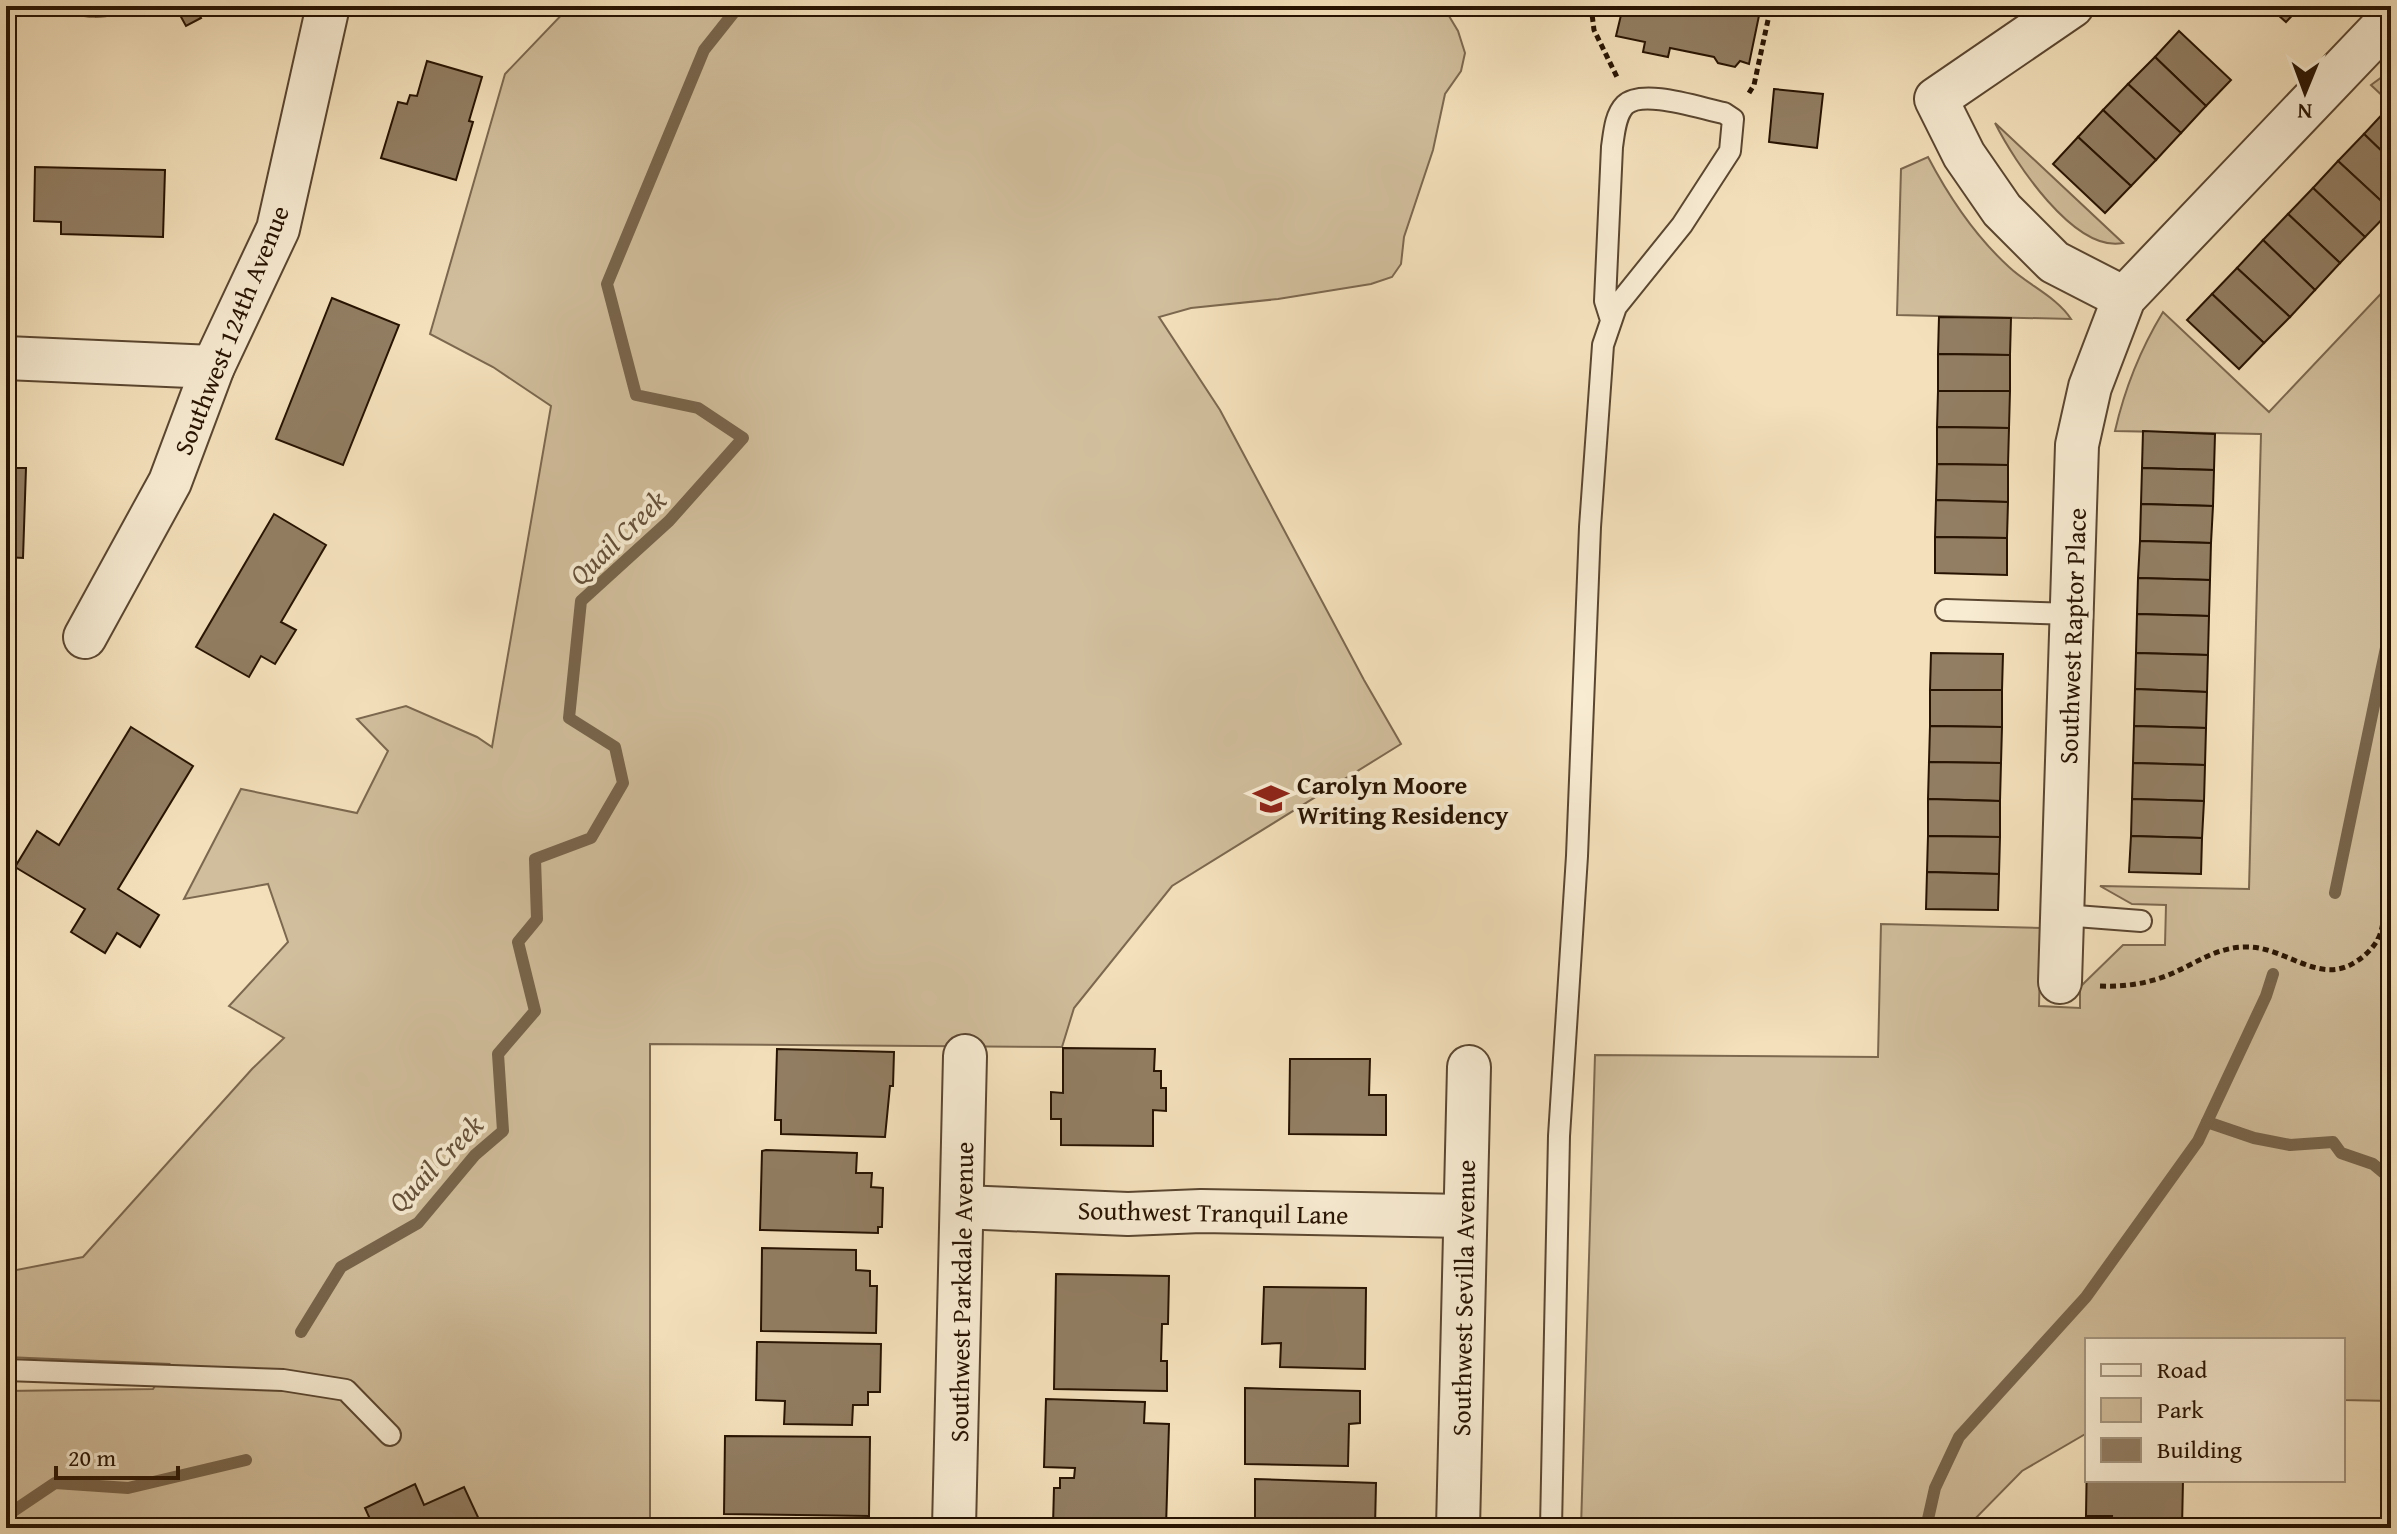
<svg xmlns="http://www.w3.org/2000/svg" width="2397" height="1534" font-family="'Gentium Book Plus',serif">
<rect width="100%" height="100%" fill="#f4e1bc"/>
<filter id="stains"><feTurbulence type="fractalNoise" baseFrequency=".0025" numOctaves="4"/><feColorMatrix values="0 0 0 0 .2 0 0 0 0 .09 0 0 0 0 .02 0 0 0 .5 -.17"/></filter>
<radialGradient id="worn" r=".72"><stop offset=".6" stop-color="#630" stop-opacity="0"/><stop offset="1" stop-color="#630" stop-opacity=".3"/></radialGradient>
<g fill="#d1be9c" stroke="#7c684f" stroke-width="2">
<polygon points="570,6 1443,6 1458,31 1465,53 1461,71 1445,94 1433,150 1404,237 1401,264 1392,277 1371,284 1278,299 1191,308 1159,317 1220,410 1364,680 1401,744 1172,886 1074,1008 1062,1047 650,1044 650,1528 6,1528 6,1391 153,1389 169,1364 6,1357 6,1272 83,1257 252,1069 284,1038 229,1006 288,942 268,884 184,899 241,789 357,813 388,751 357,719 406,706 477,737 492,747 551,406 493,367 430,334 505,74"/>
<polygon points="2391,74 2391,104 2371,85 2382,77"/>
<path d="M1995 123 2123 243C2074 253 2014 161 1995 123Z"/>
<path d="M1928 157C1949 197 1975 236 2009 267 2028 285 2057 297 2071 319L1897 315 1901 169Z"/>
<path d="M2391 283V1401L2343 1400V1340H2087V1433L2022 1471 1966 1528H1581L1595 1055 1878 1057 1881 924 2041 928 2039 1006 2080 1008V987L2123 945H2165L2166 905 2132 904 2100 886 2249 889 2261 434 2115 431C2125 387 2140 350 2163 312L2269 412Z"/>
</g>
<path fill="#ae9b7d" stroke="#78654c" stroke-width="2" d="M61 6H128C113 21 76 20 61 6Z"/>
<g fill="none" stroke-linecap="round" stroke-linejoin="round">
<g stroke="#78654c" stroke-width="12">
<polyline points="2335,893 2387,643 2391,635"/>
<polyline points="2207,1122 2254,1138 2290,1145 2333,1142 2341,1153 2373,1164 2391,1179"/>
<polyline points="301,1332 341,1267 418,1223 475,1155 503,1131 498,1054 535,1011 518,942 537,919 535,859 591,838 623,783 615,747 569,718 581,601 669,521 743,438 698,408 636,395 607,284 704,50 739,6"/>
<polyline points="6,1516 55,1483 128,1488 246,1460"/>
<polyline points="1926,1528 1935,1488 1959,1437 2086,1297 2198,1141 2266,996 2273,974"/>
</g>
</g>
<g fill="#927e63" stroke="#271302" stroke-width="2">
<polygon points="175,6 194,6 201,18 186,26"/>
<polygon points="1614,6 1761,6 1749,64 1740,61 1735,67 1718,63 1714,57 1670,48 1668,57 1643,52 1645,42 1616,36 1622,11 1613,8"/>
<polygon points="2268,6 2301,6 2286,22"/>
<polygon points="2179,31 2231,80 2206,106 2155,57"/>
<polygon points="2155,57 2206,106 2181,133 2128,84"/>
<polygon points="427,61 482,77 469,121 473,122 456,180 381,158 398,102 407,104 410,95 417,96"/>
<polygon points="2128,84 2181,133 2156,160 2103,110"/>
<polygon points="1774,89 1823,94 1817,148 1769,142"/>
<polygon points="2389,107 2391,109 2391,160 2364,134"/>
<polygon points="2103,110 2156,160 2131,186 2078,137"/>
<polygon points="2364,134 2391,160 2391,210 2338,161"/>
<polygon points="2078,137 2131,186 2105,213 2053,164"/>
<polygon points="2338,161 2391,210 2365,237 2313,188"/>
<polygon points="35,167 165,170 163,237 61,234 61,222 34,221"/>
<polygon points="2313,188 2365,237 2340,263 2288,214"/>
<polygon points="2288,214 2340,263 2315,290 2263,240"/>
<polygon points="2263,240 2315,290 2290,317 2237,268"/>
<polygon points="2237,268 2290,317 2264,343 2212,294"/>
<polygon points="2212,294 2264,343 2239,369 2187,320"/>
<polygon points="332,298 399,325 343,465 276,439"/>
<polygon points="1939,317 2011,318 2010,355 1938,354"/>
<polygon points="1938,354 2010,355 2010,391 1938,391"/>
<polygon points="1938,391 2010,391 2009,428 1937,427"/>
<polygon points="1937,427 2009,428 2008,465 1937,464"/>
<polygon points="2143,431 2215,434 2214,470 2142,468"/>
<polygon points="1937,464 2008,465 2008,502 1936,500"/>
<polygon points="6,468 26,468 23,558 6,557"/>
<polygon points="2142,468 2214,470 2213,506 2141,504"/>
<polygon points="1936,500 2008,502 2007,538 1935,537"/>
<polygon points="2141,504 2213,506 2211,543 2140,541"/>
<polygon points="274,514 326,545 281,622 296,630 275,664 261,656 249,677 196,647"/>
<polygon points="1935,537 2007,538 2007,575 1935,573"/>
<polygon points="2140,541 2211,543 2210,580 2138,578"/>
<polygon points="2138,578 2210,580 2209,616 2137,614"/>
<polygon points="2137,614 2209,616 2208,655 2136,653"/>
<polygon points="1931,653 2003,654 2002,690 1930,690"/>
<polygon points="2136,653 2208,655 2207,692 2135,689"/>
<polygon points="2135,689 2207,692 2206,728 2134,726"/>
<polygon points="1930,690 2002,690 2002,727 1930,726"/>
<polygon points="1930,726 2002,727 2001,763 1929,762"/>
<polygon points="2134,726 2206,728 2205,765 2133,763"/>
<polygon points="131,727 193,766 118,889 159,915 140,947 117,933 105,953 71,932 85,909 15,867 37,831 59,845"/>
<polygon points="1929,762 2001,763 2000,801 1928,799"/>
<polygon points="2133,763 2205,765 2204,801 2132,799"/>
<polygon points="1928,799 2000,801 2000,837 1928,836"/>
<polygon points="2132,799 2204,801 2202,838 2131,836"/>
<polygon points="1928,836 2000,837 1999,874 1927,872"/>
<polygon points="2131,836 2202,838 2201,874 2129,872"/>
<polygon points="1927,872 1999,874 1998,910 1926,909"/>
<polygon points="1063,1048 1155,1049 1154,1071 1161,1071 1161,1088 1166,1088 1166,1111 1153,1110 1153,1146 1061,1145 1061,1119 1051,1119 1051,1092 1063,1093"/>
<polygon points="777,1049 894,1052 893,1086 890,1086 885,1137 781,1134 781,1120 775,1120"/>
<polygon points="1290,1059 1370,1059 1369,1095 1386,1095 1386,1135 1289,1134"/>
<polygon points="766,1150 857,1153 856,1173 872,1173 871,1187 883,1188 882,1227 878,1227 878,1233 760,1230 762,1151"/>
<polygon points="762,1248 856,1250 856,1270 870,1271 870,1286 877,1286 876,1333 761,1331"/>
<polygon points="1056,1274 1169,1276 1168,1324 1162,1324 1161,1361 1167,1361 1167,1391 1054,1389"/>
<polygon points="1264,1287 1366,1288 1365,1369 1280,1367 1281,1343 1262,1344"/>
<polygon points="757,1342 881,1344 880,1392 868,1392 868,1405 853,1405 852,1425 784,1424 785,1401 756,1400"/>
<polygon points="1245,1388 1360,1391 1360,1423 1349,1424 1348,1466 1245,1464"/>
<polygon points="1046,1399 1145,1402 1144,1423 1169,1424 1166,1528 1053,1525 1054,1488 1060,1488 1060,1478 1074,1478 1075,1468 1044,1467"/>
<polygon points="725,1436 870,1437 869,1516 724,1514"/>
<polygon points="2087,1453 2087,1480 2183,1480 2182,1528 2111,1528 2112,1516 2086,1516"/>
<polygon points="1255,1479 1376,1483 1375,1528 1255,1528"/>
<polygon points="415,1484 424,1505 464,1487 483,1528 374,1528 365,1508"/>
</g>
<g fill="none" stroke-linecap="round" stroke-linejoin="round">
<g stroke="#5a4630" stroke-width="24">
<g id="lane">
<polyline points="1946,610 2073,614"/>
<polyline points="2063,915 2141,921"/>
<polyline points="6,1370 283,1380 346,1390 390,1435"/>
<path d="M1551 1528 1559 1136 1577 856 1590 527 1603 345 1616 307 1682 225 1730 151 1733 119 1724 113C1702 109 1643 88 1625 105 1615 115 1614 134 1612 147L1605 301 1611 320"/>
</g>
</g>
<g stroke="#5a4630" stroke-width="46">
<g id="street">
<polyline points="2072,6 1936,99 1964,155 2002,210 2054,262 2124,298"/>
<polyline points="6,358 213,367"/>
<polyline points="85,637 170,482 213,367 278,229 328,6"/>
<polyline points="2060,982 2077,445 2090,387 2124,298 2391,18"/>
<polyline points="962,1207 1128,1214 1201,1211 1464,1216"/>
<polyline points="954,1528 965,1056"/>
<polyline points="1458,1528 1469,1067"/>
</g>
</g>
<g stroke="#271302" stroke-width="5" stroke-dasharray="6 4" stroke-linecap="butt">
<polyline points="1591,6 1594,30 1617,77"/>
<polyline points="1749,93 1754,85 1771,6"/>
<path d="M2100 986C2123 987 2145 984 2166 976 2194 965 2215 947 2246 947 2285 946 2320 987 2357 961 2365 956 2373 948 2378 939 2385 927 2386 893 2386 878 2386 862 2383 851 2391 837"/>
</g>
<use href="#lane" stroke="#f8ecd3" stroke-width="20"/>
<use href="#street" stroke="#f8ecd3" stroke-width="42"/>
</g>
<defs>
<g id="university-bare" transform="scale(2.76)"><path d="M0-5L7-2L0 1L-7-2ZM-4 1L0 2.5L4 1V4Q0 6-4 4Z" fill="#8f2418" stroke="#f8ecd3" stroke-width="2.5" paint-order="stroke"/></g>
</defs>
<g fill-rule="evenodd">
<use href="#university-bare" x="1271" y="799"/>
</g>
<g text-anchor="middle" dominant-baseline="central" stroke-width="8" stroke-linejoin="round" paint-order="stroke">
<g font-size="26" fill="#271302" stroke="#f8ecd3">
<text transform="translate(231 330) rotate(-68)">Southwest 124th Avenue</text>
<text transform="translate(2072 636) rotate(-88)">Southwest Raptor Place</text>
<text transform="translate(1213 1212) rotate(1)">Southwest Tranquil Lane</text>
<text transform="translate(961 1292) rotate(-89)">Southwest Parkdale Avenue</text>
<text transform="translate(1463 1298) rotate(-89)">Southwest Sevilla Avenue</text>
</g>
<g font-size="26" font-weight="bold" fill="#271302" stroke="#f8ecd3" text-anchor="start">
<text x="1297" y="784">Carolyn Moore<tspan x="1297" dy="30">Writing Residency</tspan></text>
</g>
<g font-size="28" font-style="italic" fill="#645039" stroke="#f8ecd3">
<text transform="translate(617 537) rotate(-44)">Quail Creek</text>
<text transform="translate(435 1163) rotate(-46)">Quail Creek</text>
</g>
</g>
<rect width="2397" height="1534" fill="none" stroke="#f4e1bc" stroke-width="32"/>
<rect x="8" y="8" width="2381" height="1518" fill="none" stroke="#271302" stroke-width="4"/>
<rect x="16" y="16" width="2365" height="1502" fill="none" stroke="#271302" stroke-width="2"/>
<rect x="2085" y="1338" width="260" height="144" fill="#f8ecd3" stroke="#a4957f" stroke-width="2"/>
<rect x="2101" y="1364" width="40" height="12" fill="#f8ecd3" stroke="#a4957f" stroke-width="2"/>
<text x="2157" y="1378" font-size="24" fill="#271302">Road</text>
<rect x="2101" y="1398" width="40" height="24" fill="#d1be9c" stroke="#a4957f" stroke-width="2"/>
<text x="2157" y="1418" font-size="24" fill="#271302">Park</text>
<rect x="2101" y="1438" width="40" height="24" fill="#927e63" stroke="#a4957f" stroke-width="2"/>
<text x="2157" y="1458" font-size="24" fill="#271302">Building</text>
<g transform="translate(2305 92) rotate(181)" stroke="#f8ecd3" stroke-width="6" paint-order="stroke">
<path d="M0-6L14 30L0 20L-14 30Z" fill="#271302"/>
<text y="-12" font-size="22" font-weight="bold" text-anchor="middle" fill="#271302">N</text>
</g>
<path d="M56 1466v12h122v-12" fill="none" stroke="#271302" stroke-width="4"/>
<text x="68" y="1466" font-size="24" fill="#271302" stroke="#f8ecd3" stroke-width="6" paint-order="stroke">20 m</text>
<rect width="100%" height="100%" filter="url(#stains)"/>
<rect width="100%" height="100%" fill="url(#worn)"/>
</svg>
